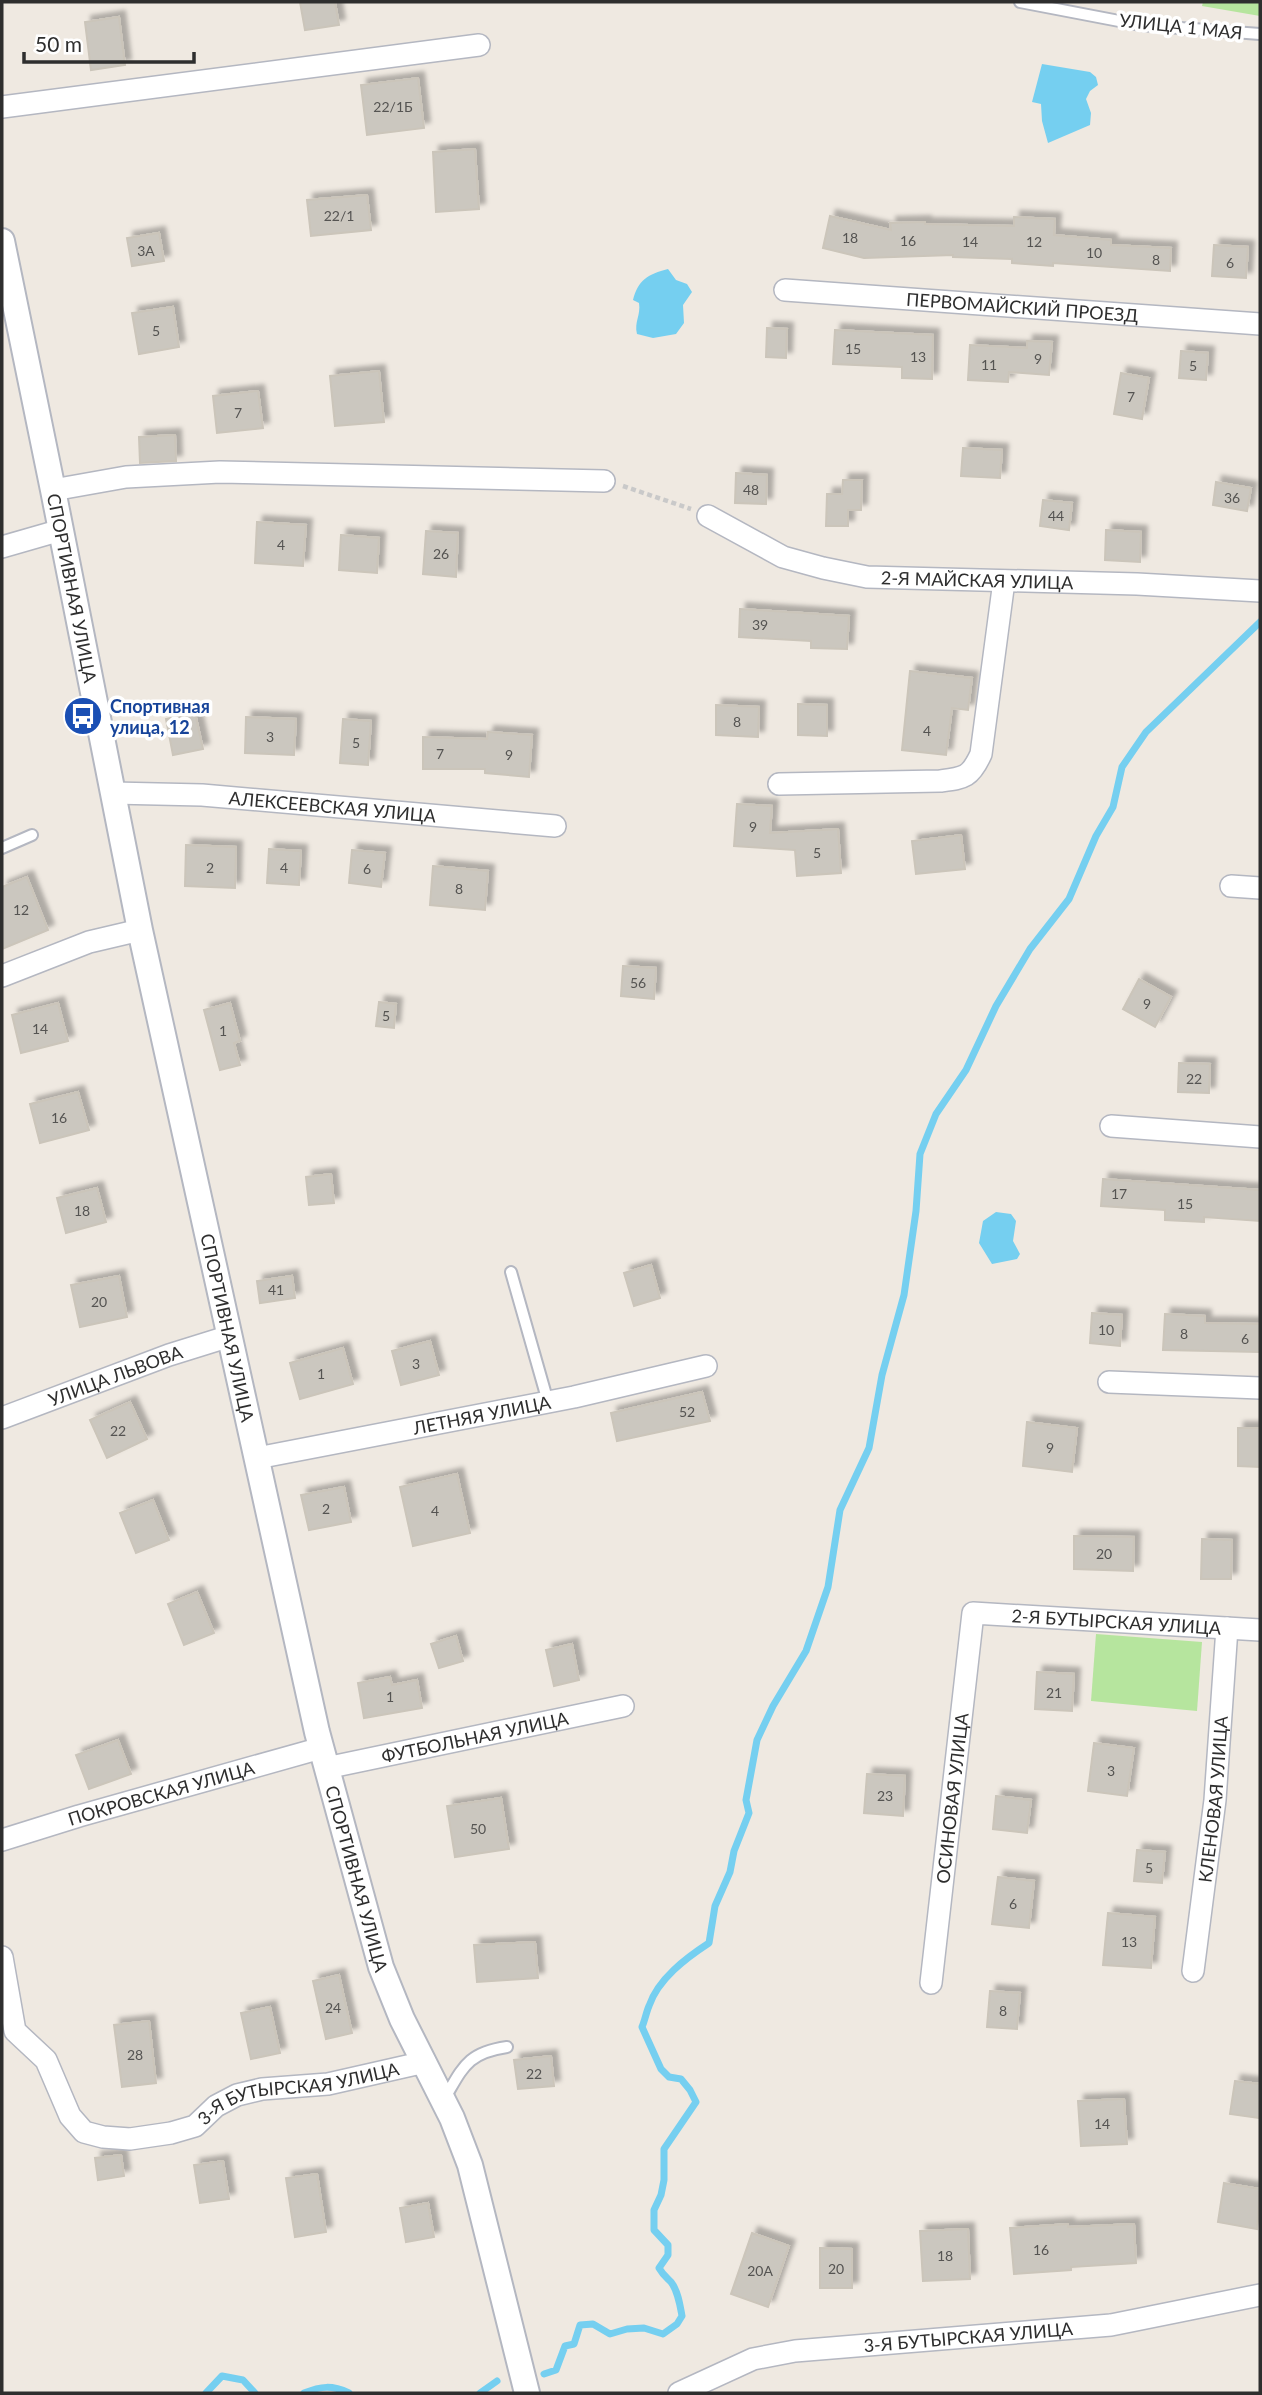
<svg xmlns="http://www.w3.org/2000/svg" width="1262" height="2395" font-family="Lato,sans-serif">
<defs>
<filter id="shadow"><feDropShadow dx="6" dy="-6" stdDeviation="2" flood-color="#0004"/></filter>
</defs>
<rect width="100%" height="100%" fill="#efe9e1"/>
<g fill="#b6e59e">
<polygon points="1203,2 1260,2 1260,16 1202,6"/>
<polygon points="1096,1634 1202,1642 1197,1711 1091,1701"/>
</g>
<g fill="#75cff0">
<polygon points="1042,64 1090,72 1096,77 1098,85 1090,91 1086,99 1091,113 1090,125 1048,143 1042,121 1041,104 1032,102"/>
<path d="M668 269 676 280 687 284 692 292 683 305 684 323 676 334 653 338 637 334C634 322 641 315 639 303L633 300C638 280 648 274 668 269Z"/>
<polygon points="996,1212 1011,1214 1016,1221 1013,1241 1020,1254 1017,1259 992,1264 979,1243 983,1221"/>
</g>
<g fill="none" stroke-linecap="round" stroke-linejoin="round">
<g stroke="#75cff0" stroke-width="7">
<path d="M544 2374 556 2370 565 2346 574 2344 580 2325 593 2324 610 2334 627 2329 644 2328 663 2334 677 2324 682 2316C680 2305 678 2291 671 2282 666 2277 663 2275 659 2268L668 2255V2245L654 2230V2210L661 2195 664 2180V2149L696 2102 690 2090 681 2079 669 2077 661 2069 642 2027C645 2020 646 2013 649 2006 658 1979 686 1958 709 1943L715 1906 730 1872 734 1851 749 1813 746 1800 757 1740 773 1706 806 1651 828 1587 840 1510 869 1448 882 1375 904 1295 916 1211 920 1154 936 1114 966 1070 996 1006 1030 949 1069 899 1096 836 1113 807 1122 767 1146 732 1260 622"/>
<polyline points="206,2393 222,2376 243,2380 255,2393"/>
<path d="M304 2393C321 2386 332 2385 349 2393"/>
<polyline points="480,2393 497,2381"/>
</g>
</g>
<g fill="#cbc7bf" stroke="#cbc5ba" stroke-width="2" filter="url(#shadow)">
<polygon points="300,2 335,2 339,25 305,30"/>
<polygon points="119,17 125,65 91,70 85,22"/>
<polygon points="418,78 424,128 367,135 361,85"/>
<polygon points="475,149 479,209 436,212 433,152"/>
<polygon points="367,195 371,230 311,236 307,200"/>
<polygon points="830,216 891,230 890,223 925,222 925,224 1014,226 1014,217 1055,219 1054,235 1111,240 1111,245 1171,248 1170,271 1053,263 1053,266 1012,263 1012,259 953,257 953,255 864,258 823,248"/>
<polygon points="159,233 164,261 132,266 127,238"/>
<polygon points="1214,245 1248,247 1246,278 1212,276"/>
<polygon points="173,307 179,347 139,354 132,313"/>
<polygon points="767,328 787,329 786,358 766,357"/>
<polygon points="835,330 933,335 932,379 902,378 902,367 833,364"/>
<polygon points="1027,341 1052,342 1049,375 1009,372 1008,382 968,380 970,345 1027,348"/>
<polygon points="1181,351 1208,353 1206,380 1179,378"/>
<polygon points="379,371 384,422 335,426 330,376"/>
<polygon points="1121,373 1149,378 1142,419 1114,414"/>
<polygon points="258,391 263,428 217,433 213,396"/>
<polygon points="175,435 176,461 140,463 139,437"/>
<polygon points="963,448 1002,450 1000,478 961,476"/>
<polygon points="736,473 767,475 766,504 735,503"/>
<polygon points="843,480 862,480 861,510 848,510 848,526 826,526 827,494 842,494"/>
<polygon points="1216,482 1251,488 1247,511 1213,505"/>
<polygon points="1043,500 1072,503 1069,530 1040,526"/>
<polygon points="257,522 306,525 303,566 255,563"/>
<polygon points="1106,530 1141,532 1140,562 1105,560"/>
<polygon points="426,531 458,533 456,577 423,574"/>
<polygon points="341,535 379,538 377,573 339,570"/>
<polygon points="740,609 849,616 847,649 811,648 811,641 739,637"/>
<polygon points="910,671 972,678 968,710 952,708 946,755 902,750"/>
<polygon points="798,704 827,705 827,736 798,735"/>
<polygon points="716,705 759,707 758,737 716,735"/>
<polygon points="195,713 203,749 173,755 166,719"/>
<polygon points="246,717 296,719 294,755 245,753"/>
<polygon points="343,719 371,721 368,765 340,763"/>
<polygon points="488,732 532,735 529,777 485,773 485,769 423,769 423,737 487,739"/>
<polygon points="737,804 772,806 770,833 838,829 841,873 797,876 795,850 734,846"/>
<polygon points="961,835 965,869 916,874 912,841"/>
<polygon points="186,845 236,847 235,888 185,886"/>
<polygon points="269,849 301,851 299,885 267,883"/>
<polygon points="352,850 385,853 381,887 349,883"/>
<polygon points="433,866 488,871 485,910 430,905"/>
<polygon points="27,877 48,930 2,949 2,887"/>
<polygon points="623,966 656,968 654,999 621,996"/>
<polygon points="1139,979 1171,997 1155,1027 1123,1009"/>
<polygon points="379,1002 396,1004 394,1028 376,1026"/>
<polygon points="58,1003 68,1041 21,1053 12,1015"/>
<polygon points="230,1003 240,1041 234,1043 240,1065 220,1070 204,1010"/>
<polygon points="1179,1063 1210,1064 1209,1093 1178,1092"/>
<polygon points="78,1092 89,1130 40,1143 30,1104"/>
<polygon points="331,1174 334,1203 309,1205 306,1177"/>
<polygon points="1103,1179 1260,1190 1260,1221 1204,1217 1204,1222 1165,1220 1165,1210 1101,1206"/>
<polygon points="97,1188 106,1222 66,1233 57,1198"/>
<polygon points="651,1265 660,1298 634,1306 624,1273"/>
<polygon points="119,1276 127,1317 80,1327 71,1285"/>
<polygon points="292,1276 295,1298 260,1303 257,1281"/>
<polygon points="1092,1313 1122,1315 1120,1346 1090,1343"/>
<polygon points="1165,1314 1205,1316 1205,1323 1260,1324 1260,1352 1163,1350"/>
<polygon points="430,1341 439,1375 401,1385 392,1351"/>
<polygon points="343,1348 353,1384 300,1399 290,1363"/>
<polygon points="702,1392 710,1421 617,1441 611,1413"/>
<polygon points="130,1402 147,1439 107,1458 90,1420"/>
<polygon points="1027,1422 1077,1428 1072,1472 1023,1466"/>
<polygon points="1238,1428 1260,1428 1260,1467 1238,1466"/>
<polygon points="457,1474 470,1533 413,1546 400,1487"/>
<polygon points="344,1487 351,1522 309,1530 301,1495"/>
<polygon points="153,1500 169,1540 136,1553 120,1513"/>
<polygon points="1074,1536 1134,1537 1133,1571 1074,1569"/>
<polygon points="1202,1539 1232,1540 1231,1579 1201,1579"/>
<polygon points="197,1592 214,1633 184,1645 168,1604"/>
<polygon points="456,1636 463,1661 439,1668 431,1644"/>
<polygon points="572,1644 579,1680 554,1686 546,1650"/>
<polygon points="1037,1672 1074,1674 1072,1711 1035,1709"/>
<polygon points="390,1677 392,1685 417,1680 422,1708 364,1718 358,1683"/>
<polygon points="118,1740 131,1774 89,1789 76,1755"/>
<polygon points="1094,1743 1134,1748 1127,1796 1088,1791"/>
<polygon points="867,1774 905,1776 903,1816 864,1813"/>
<polygon points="996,1796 1031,1800 1027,1833 993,1829"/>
<polygon points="501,1798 509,1849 455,1857 447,1806"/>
<polygon points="1137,1850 1165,1852 1162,1883 1134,1881"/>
<polygon points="998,1877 1034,1881 1029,1928 992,1924"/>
<polygon points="1108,1913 1155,1917 1151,1968 1103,1965"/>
<polygon points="535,1942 538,1978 477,1982 474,1945"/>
<polygon points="339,1975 352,2033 326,2039 313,1981"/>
<polygon points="990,1991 1020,1993 1017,2029 987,2027"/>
<polygon points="270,2007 280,2053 251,2059 241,2013"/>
<polygon points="149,2021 156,2083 122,2087 114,2025"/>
<polygon points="551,2056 554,2086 518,2089 514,2060"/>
<polygon points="1235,2081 1260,2084 1260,2118 1230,2114"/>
<polygon points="1124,2099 1127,2144 1081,2146 1078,2101"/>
<polygon points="121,2155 124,2176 98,2180 95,2158"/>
<polygon points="223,2161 229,2199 200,2203 194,2165"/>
<polygon points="317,2174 326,2232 295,2237 286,2178"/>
<polygon points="1224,2183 1260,2189 1257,2229 1218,2222"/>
<polygon points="428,2203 434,2237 406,2242 400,2208"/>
<polygon points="1068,2224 1068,2227 1134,2224 1136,2263 1071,2267 1071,2270 1014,2274 1010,2228"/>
<polygon points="968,2229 970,2279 923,2281 920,2231"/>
<polygon points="752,2233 789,2246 768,2307 731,2294"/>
<polygon points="820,2248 852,2249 852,2288 820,2288"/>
</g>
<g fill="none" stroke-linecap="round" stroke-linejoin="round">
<g stroke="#b4b7c1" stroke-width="14">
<g id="service">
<polyline points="1020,2 1140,25 1260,34"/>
<polyline points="2,848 32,835"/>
<polyline points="511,1272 548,1402"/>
<path d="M443 2101C463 2068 466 2053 507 2047"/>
</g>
</g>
<g stroke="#b4b7c1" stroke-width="24">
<g id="minor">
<polyline points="2,107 479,45"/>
<path id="s1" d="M785 290 1260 324"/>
<polyline points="53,490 126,477 220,472 604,481"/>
<path id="s2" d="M708 516 783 557 823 568 867 577 1137 584 1260 591"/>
<polyline points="2,547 61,530"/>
<path d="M779 784 940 781C964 778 970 778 981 754L1004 581"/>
<path id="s3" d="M113 793 202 795 555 826"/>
<polyline points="1231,886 1260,888"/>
<polyline points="2,976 89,942 140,930"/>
<polyline points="1111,1126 1260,1137"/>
<polyline points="1109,1382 1260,1388"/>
<path id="s4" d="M2 1418 169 1355 230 1336"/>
<path id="s5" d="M257 1458 574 1397 706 1366"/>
<path id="s6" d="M326 1768 623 1706"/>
<path id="s7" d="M2 1840 79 1816 321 1748"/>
<path id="s8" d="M2 1957 15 2031 46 2060 70 2116 84 2132 103 2137 130 2139 171 2133 195 2126 216 2106 237 2095 262 2089 328 2084 425 2062"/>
<path id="s9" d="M1193 1971 1215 1800 1227 1628"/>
<path id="s10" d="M931 1983 973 1613 1260 1630"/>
<path id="s11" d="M679 2393 753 2359 795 2351 1111 2325 1260 2295"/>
</g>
</g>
<g stroke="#b4b7c1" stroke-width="28">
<g id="tertiary">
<path id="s12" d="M2 241 53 490 140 930 317 1732 381 1967 402 2019 452 2118 470 2165 527 2393"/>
</g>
</g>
<polyline stroke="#c9c9c9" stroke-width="4.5" stroke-dasharray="5 3.5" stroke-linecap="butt" points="623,486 691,509"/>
<use href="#service" stroke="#fff" stroke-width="10"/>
<use href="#minor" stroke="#fff" stroke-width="21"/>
<use href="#tertiary" stroke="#fff" stroke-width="24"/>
</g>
<defs>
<g id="bus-disc" transform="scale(2.0125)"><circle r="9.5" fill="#1a4fb4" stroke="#fff"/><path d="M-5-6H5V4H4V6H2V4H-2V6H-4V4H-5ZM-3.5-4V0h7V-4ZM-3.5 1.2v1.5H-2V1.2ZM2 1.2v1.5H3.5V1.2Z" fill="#fff"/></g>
</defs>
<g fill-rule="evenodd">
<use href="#bus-disc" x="83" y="716"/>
</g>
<g text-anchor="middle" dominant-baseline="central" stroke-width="7" stroke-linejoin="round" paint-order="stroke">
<g font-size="14" fill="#555452">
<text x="393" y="106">22/1Б</text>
<text x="339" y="215">22/1</text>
<text x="850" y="237">18</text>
<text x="908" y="240">16</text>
<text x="970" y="241">14</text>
<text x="1034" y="241">12</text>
<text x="146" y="250">3А</text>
<text x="1094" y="252">10</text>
<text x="1156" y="259">8</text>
<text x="1230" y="262">6</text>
<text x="156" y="330">5</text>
<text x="853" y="348">15</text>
<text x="918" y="356">13</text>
<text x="1038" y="358">9</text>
<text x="989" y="364">11</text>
<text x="1193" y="365">5</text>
<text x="1131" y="396">7</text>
<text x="238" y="412">7</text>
<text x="751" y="489">48</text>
<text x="1232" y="497">36</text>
<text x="1056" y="515">44</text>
<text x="281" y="544">4</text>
<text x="441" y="553">26</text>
<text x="760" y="624">39</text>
<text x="737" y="721">8</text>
<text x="927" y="730">4</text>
<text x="270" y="736">3</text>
<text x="356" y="742">5</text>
<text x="440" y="753">7</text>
<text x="509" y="754">9</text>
<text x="753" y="826">9</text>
<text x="817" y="852">5</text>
<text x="210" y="867">2</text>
<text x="284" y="867">4</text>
<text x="367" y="868">6</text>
<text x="459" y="888">8</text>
<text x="21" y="909">12</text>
<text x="638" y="982">56</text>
<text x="1147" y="1003">9</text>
<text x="386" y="1015">5</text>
<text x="40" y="1028">14</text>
<text x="223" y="1030">1</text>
<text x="1194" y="1078">22</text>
<text x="59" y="1117">16</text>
<text x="1119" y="1193">17</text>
<text x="1185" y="1203">15</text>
<text x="82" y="1210">18</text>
<text x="276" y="1289">41</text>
<text x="99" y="1301">20</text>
<text x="1106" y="1329">10</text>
<text x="1184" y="1333">8</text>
<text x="1245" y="1338">6</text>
<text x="416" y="1363">3</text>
<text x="321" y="1373">1</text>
<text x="687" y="1411">52</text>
<text x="118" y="1430">22</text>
<text x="1050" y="1447">9</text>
<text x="326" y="1508">2</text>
<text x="435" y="1510">4</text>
<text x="1104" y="1553">20</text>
<text x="1054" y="1692">21</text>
<text x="390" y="1696">1</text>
<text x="1111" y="1770">3</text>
<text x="885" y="1795">23</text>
<text x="478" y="1828">50</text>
<text x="1149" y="1867">5</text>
<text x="1013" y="1903">6</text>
<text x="1129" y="1941">13</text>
<text x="333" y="2007">24</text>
<text x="1003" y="2010">8</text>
<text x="135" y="2054">28</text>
<text x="534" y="2073">22</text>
<text x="1102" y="2123">14</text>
<text x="1041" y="2249">16</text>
<text x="945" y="2255">18</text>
<text x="836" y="2268">20</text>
<text x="760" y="2270">20А</text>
</g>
<g font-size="18" fill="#2e2e2e" stroke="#fff">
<text transform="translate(1181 26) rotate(6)">УЛИЦА 1 МАЯ</text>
<text stroke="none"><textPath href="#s1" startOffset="238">ПЕРВОМАЙСКИЙ ПРОЕЗД</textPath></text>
<text stroke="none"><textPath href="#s2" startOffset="282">2-Я МАЙСКАЯ УЛИЦА</textPath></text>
<text stroke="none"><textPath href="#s12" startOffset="354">СПОРТИВНАЯ УЛИЦА</textPath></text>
<text stroke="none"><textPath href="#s3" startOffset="220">АЛЕКСЕЕВСКАЯ УЛИЦА</textPath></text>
<text stroke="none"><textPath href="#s12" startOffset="1110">СПОРТИВНАЯ УЛИЦА</textPath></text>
<text stroke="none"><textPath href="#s4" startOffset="121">УЛИЦА ЛЬВОВА</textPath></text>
<text stroke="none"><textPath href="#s5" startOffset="229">ЛЕТНЯЯ УЛИЦА</textPath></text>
<text stroke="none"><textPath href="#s10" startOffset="516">2-Я БУТЫРСКАЯ УЛИЦА</textPath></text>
<text stroke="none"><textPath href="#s6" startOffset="152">ФУТБОЛЬНАЯ УЛИЦА</textPath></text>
<text stroke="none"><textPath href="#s7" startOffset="166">ПОКРОВСКАЯ УЛИЦА</textPath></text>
<text stroke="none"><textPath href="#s10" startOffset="186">ОСИНОВАЯ УЛИЦА</textPath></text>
<text stroke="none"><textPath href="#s9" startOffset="173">КЛЕНОВАЯ УЛИЦА</textPath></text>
<text stroke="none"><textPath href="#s12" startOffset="1676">СПОРТИВНАЯ УЛИЦА</textPath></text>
<text stroke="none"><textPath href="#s8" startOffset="425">3-Я БУТЫРСКАЯ УЛИЦА</textPath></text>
<text stroke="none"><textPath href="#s11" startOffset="298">3-Я БУТЫРСКАЯ УЛИЦА</textPath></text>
</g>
<g font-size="18" font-weight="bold" fill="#164399" stroke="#fff" text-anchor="start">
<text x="110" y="706">Спортивная<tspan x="110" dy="21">улица, 12</tspan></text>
</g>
</g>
<rect width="1262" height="2395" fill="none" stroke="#2e2e2e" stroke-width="7"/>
<path d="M24 52v10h170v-10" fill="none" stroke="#2e2e2e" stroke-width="3.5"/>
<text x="35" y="52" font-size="21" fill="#2e2e2e" stroke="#ffffff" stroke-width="5" paint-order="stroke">50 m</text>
</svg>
